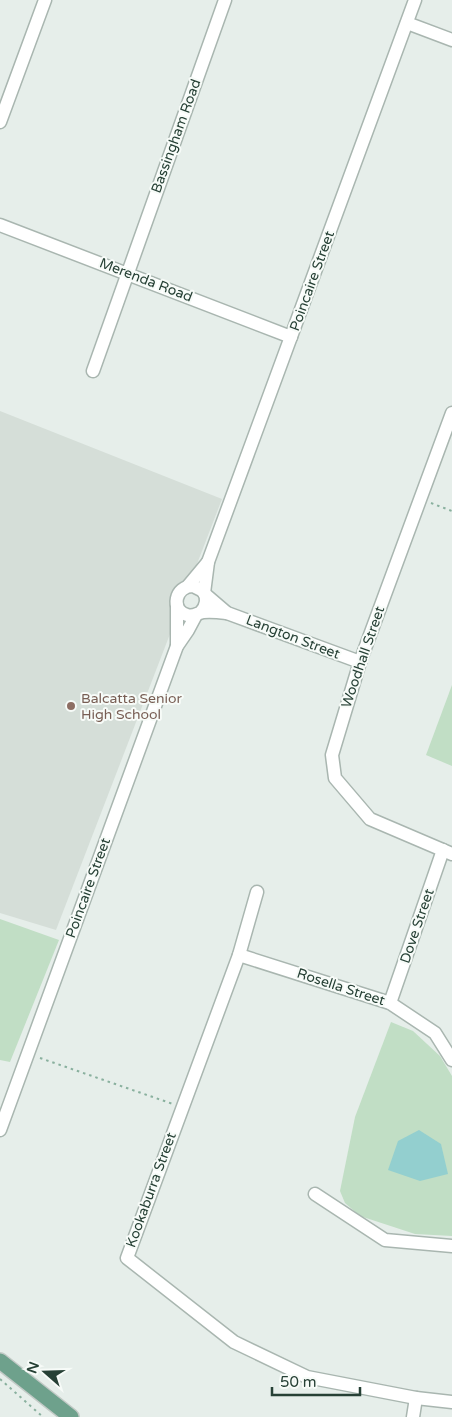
<svg xmlns="http://www.w3.org/2000/svg" width="452" height="1417" font-family="'Varela Round',sans-serif">
<rect width="100%" height="100%" fill="#e6eeea"/>
<polygon fill="#d5ded8" points="0,411 222,499 56,930 0,913"/>
<g fill="#c1dec5">
<polygon points="452,685 452,766 426,755"/>
<polygon points="0,919 59,940 10,1062 0,1060"/>
<polygon points="391,1022 413,1031 440,1056 452,1076 452,1236 415,1234 360,1216 345,1203 340,1191 355,1117"/>
</g>
<polygon fill="#93cfcf" points="419,1130 441,1144 448,1174 420,1181 388,1170 398,1141"/>
<g fill="none" stroke-linecap="round" stroke-linejoin="round">
<g stroke="#a9b6b0" stroke-width="15">
<g id="minor">
<polyline points="407,23 452,40"/>
<polyline points="0,122 45,0"/>
<polyline points="0,225 291,337"/>
<polyline points="93,371 225,0"/>
<polyline points="452,413 360,662 332,755 335,778 370,819 452,854"/>
<polyline points="188,586 208,562"/>
<polyline points="204,593 208,562 415,0"/>
<polyline points="206,595 227,613 360,662"/>
<path d="M201 612C207 605 208 598 203 591L193 586C175 586 170 610 187 615 194 617 197 613 203 612 210 611 219 612 227 613"/>
<polyline points="177,646 177,605"/>
<polyline points="257,892 239,955 127,1258 234,1342 307,1377 416,1398 452,1402"/>
<polyline points="239,955 390,1003 435,1033 452,1060"/>
<polyline points="390,1003 443,850"/>
<polyline points="0,1130 177,646 188,630 196,615"/>
<polyline points="315,1194 385,1240 452,1246"/>
<polyline points="413,1417 416,1398"/>
</g>
</g>
<g stroke="#c2cac6" stroke-width="18">
<polyline id="major" points="0,1361 71,1417"/>
</g>
<g stroke="#89b09e" stroke-width="2" stroke-dasharray="2.5 4" stroke-linecap="butt">
<polyline points="431,503 452,511"/>
<polyline points="40,1058 173,1104"/>
<polyline points="0,1379 43,1417"/>
</g>
<use href="#minor" stroke="#fff" stroke-width="12"/>
<use href="#major" stroke="#6ea18c" stroke-width="15"/>
</g>
<circle fill="#8d6e63" stroke="#f7fbf8" stroke-width="2" cx="71" cy="706" r="5"/>
<g text-anchor="middle" dominant-baseline="central" stroke-width="4" stroke-linejoin="round" paint-order="stroke">
<g font-size="14" fill="#264035" stroke="#f7fbf8">
<text transform="translate(176 136) rotate(-70)">Bassingham Road</text>
<text transform="translate(146 280) rotate(21)">Merenda Road</text>
<text transform="translate(312 281) rotate(-70)">Poincaire Street</text>
<text transform="translate(293 637) rotate(21)">Langton Street</text>
<text transform="translate(363 657) rotate(-71)">Woodhall Street</text>
<text transform="translate(88 888) rotate(-70)">Poincaire Street</text>
<text transform="translate(417 926) rotate(-71)">Dove Street</text>
<text transform="translate(341 987) rotate(18)">Rosella Street</text>
<text transform="translate(151 1190) rotate(-70)">Kookaburra Street</text>
</g>
<g font-size="14" fill="#785e54" stroke="#f7fbf8" text-anchor="start">
<text x="81" y="698">Balcatta Senior<tspan x="81" dy="16">High School</tspan></text>
</g>
</g>
<g transform="translate(45 1372) rotate(290)" stroke="#f7fbf8" stroke-width="4" paint-order="stroke">
<path d="M0-4L9 19L0 12L-9 19Z" fill="#264035"/>
<text y="-8" font-size="14" font-weight="bold" text-anchor="middle" fill="#264035">N</text>
</g>
<path d="M272 1387v8h88v-8" fill="none" stroke="#264035" stroke-width="2.5"/>
<text x="280" y="1387" font-size="15" fill="#264035" stroke="#f7fbf8" stroke-width="4" paint-order="stroke">50 m</text>
</svg>
